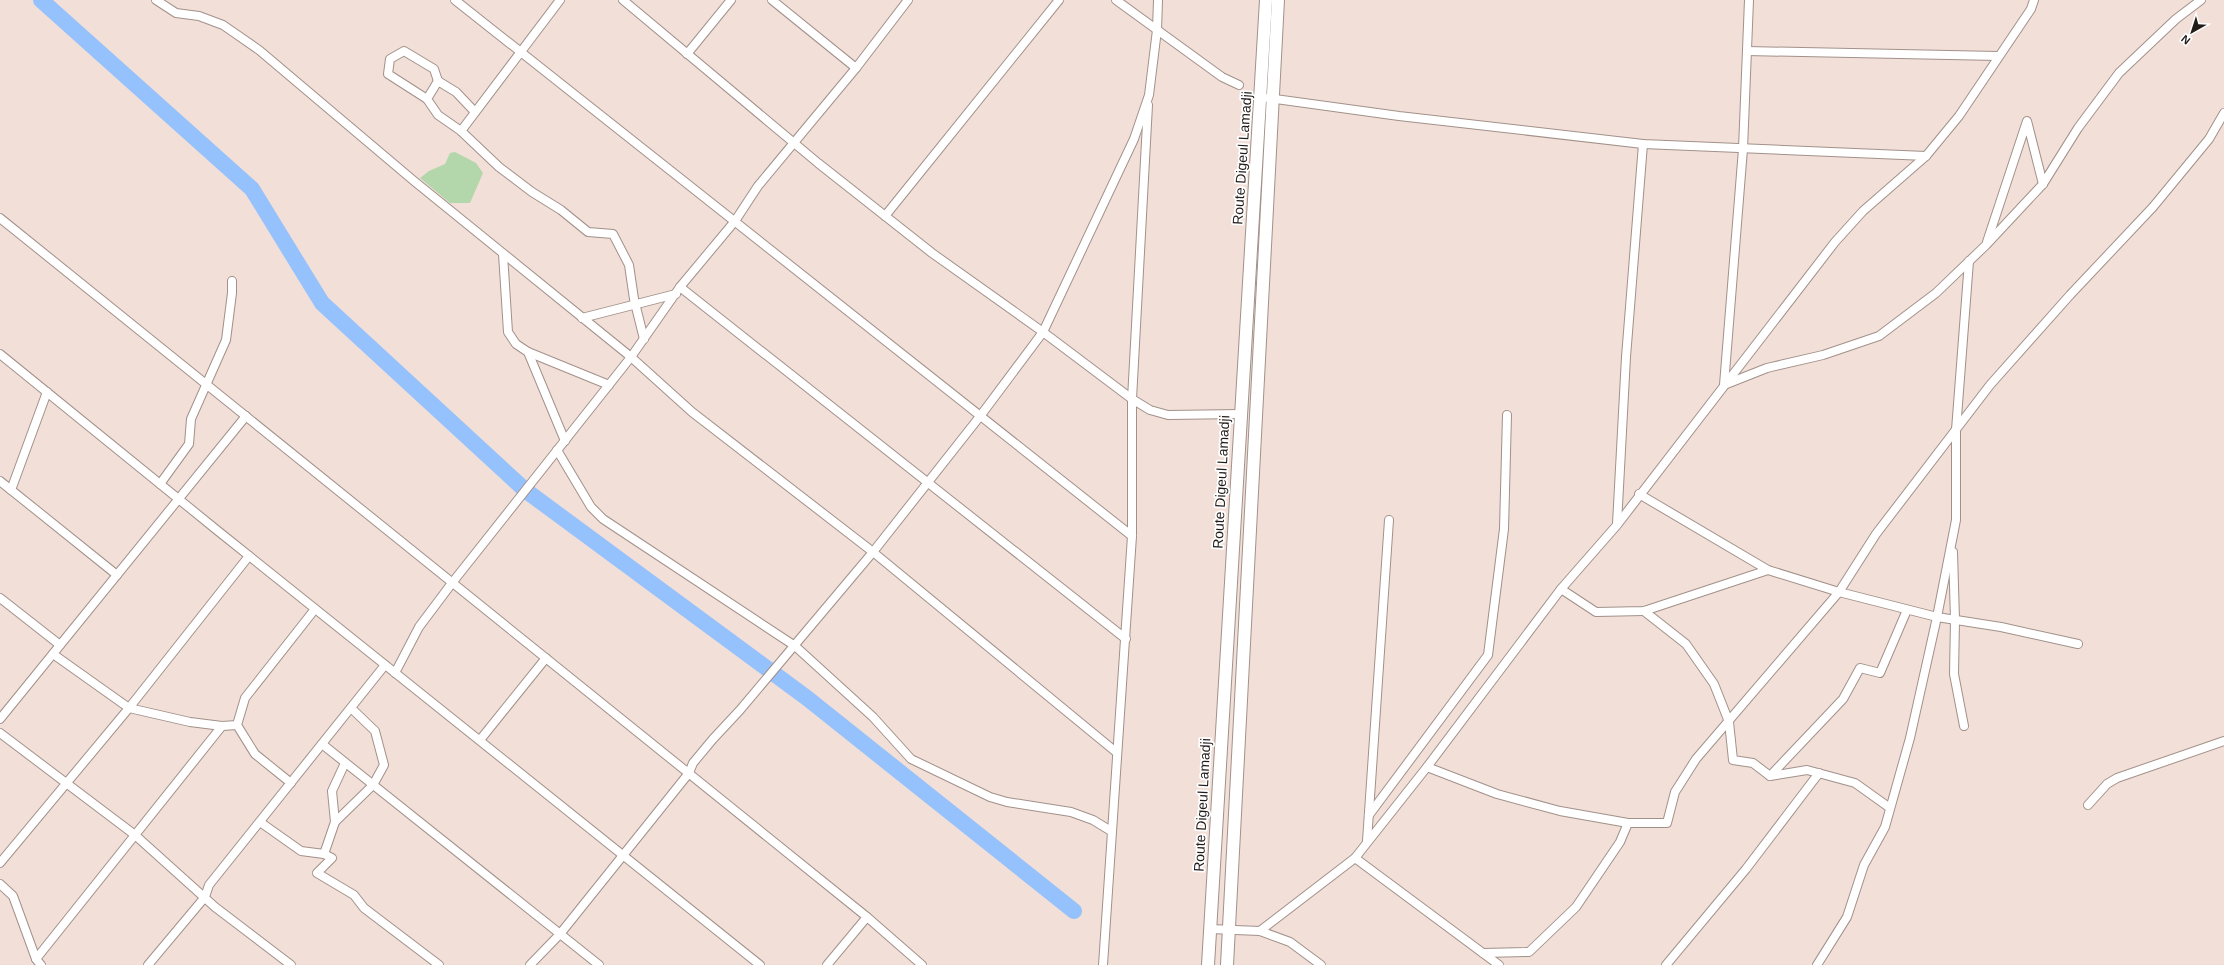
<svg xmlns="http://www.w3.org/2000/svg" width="2224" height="965" font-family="Arial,sans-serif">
<rect width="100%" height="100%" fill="#f1dfd8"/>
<polygon fill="#b3d7ab" points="455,152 476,163 483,173 470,203 450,203 420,178 429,171 445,164 450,153"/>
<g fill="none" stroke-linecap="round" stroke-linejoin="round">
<polyline stroke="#95c1fc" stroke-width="16" points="41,0 252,189 322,303 525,490 807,698 1074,911"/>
<g stroke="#a2918a" stroke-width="10">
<g id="street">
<polyline points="156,0 176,13 199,16 223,25 259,50 414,181 631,357 692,412 873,552 1116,752"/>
<polyline points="455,0 1132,536"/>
<polyline points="623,0 818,163 932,253 1043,332 1132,399 1150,410 1168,415 1240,414"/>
<polyline points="772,0 856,68"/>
<polyline points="1116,0 1222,77 1239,85"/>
<polyline points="1749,0 1743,149 1724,385 1767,368 1823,355 1879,336 1936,293 1986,245 2043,184 2078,128 2119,73 2176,19 2201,0"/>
<polyline points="1747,51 1998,56"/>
<polyline points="687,54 731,0"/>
<polyline points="1268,98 1399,116 1643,144 1926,156"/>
<polyline points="427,99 388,74 390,59 404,51 434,69 438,81"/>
<polyline points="475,112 456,92 438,81 427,99 438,115 461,131 499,167 532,192 561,210 588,232 613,234 629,265 634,299 644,339"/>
<polyline points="461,131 560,0"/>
<polyline points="885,216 1059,0"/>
<polyline points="0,218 867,917 922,965"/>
<polyline points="1987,242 2027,121 2043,184"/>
<polyline points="503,254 508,332 516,344 528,352 565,441"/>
<polyline points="680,287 1126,639"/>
<polyline points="582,318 676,294"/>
<polyline points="528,352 609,385"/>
<polyline points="0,354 218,531 760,965"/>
<polyline points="557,450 591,507 603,519 795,646 873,717 911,759 990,797 1007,802 1071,812 1093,820 1111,831"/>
<polyline points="0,481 117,575"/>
<polyline points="160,484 189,444 191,419 226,340 232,293 232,281"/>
<polyline points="11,490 47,392"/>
<polyline points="1639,494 1768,570 1839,592 1937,617 2001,627 2078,644"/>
<polyline points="1617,524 1626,357 1643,144"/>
<polyline points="1953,552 1955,620 1954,674 1964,726"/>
<polyline points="1561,589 1596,612 1644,611 1768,570"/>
<polyline points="0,598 60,645"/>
<polyline points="1644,611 1686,644 1714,684 1729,722 1733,760 1753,763 1770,776 1807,770 1855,783 1890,808"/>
<polyline points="53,654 129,708 190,722 222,726 237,725"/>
<polyline points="395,673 419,627 452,583 631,357 680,287 735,221 758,186 856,68 908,0"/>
<polyline points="0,719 246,416"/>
<polyline points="0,733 135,835 215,907 291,965"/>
<polyline points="480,740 546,658"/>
<polyline points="322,744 599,965"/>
<polyline points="1427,767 1497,794 1560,811 1628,823"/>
<polyline points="1770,776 1843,699 1860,668 1880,673 1907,610"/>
<polyline points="291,783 255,754 237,725 245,698 315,609"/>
<polyline points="2088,805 2107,784 2117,778 2224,741"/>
<polyline points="1369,815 1488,655 1504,529 1507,415"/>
<polyline points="260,822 301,851 324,854 332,858 317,873 354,895 364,908 439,965"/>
<polyline points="335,822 373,785 384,765 375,731 351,708"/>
<polyline points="1367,841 1389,520"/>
<polyline points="324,854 335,822 332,791 345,763"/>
<polyline points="1355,858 1499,965"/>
<polyline points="0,863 129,708 249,556"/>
<polyline points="0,884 13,896 36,959"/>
<polyline points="1210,929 1260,931 1290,942 1321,965"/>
<polyline points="1260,931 1355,858 1427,767 1561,589 1617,525 1835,242 1863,211 1926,156 1959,116 2031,9 2034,0"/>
<polyline points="1483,953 1529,952 1576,907 1620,842 1628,823 1667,823 1675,792 1696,759 1839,592 1876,534 1990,385 2070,295 2153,207 2209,139 2224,113"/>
<polyline points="41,965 36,959 222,726"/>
<polyline points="148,965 205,897 209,885 385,665"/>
<polyline points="530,965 560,934 689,773 693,763 713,739 740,710 873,552 981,415 1043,332 1134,139 1149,95 1157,30 1158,0"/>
<polyline points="827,965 867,917"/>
<polyline points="1103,965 1132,536 1132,399 1148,105"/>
<polyline points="1666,965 1746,869 1819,773"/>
<polyline points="1817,965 1847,917 1864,865 1885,827 1910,738 1937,617 1956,520 1956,430 1969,261"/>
</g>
</g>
<g stroke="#a2918a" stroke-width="14">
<g id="secondary">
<polyline points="1208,965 1266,0"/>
<polyline points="1227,965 1278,0"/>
</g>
</g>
<use href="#street" stroke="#fff" stroke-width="8"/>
<use href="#secondary" stroke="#fff" stroke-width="12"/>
</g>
<g text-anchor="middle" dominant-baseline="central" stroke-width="3.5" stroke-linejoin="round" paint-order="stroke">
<g font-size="14" fill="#211b19" stroke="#fff">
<text transform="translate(1242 158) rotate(-86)">Route Digeul Lamadji</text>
<text transform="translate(1221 482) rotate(-87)">Route Digeul Lamadji</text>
<text transform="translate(1202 805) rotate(-87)">Route Digeul Lamadji</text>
</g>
</g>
<g transform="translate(2192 32) rotate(219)" stroke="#ffffff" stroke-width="3" paint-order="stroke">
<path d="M0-3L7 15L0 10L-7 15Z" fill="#211b19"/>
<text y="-6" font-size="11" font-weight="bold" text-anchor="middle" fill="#211b19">N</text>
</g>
</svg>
